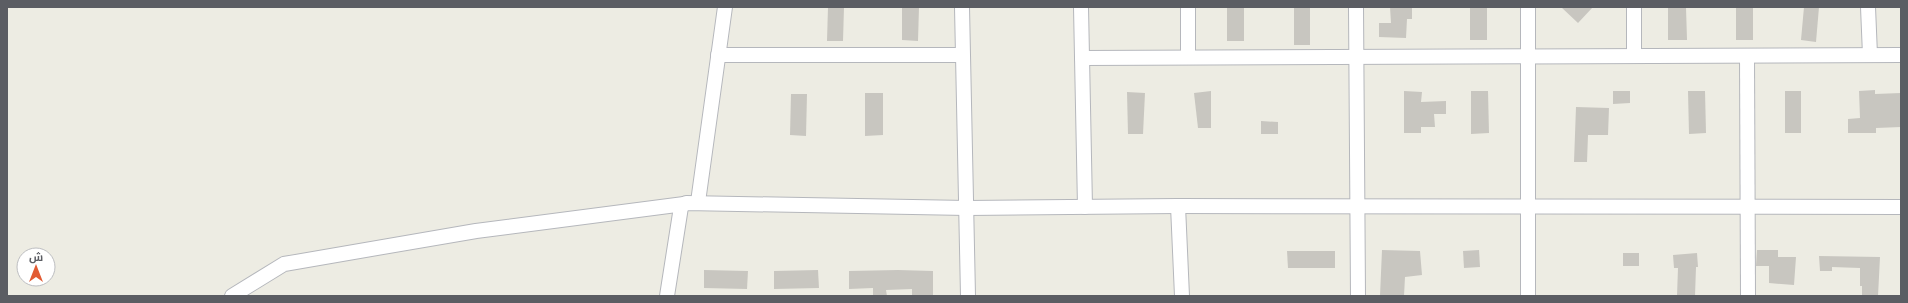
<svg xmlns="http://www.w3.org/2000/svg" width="1908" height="303" font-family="Poppins,Cairo,sans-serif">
<rect width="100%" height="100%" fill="#edece3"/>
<g fill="#c8c6c0">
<polygon points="828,7 844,7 843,41 827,41"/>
<polygon points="902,7 919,7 918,41 902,40"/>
<rect x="1227" y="7" width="17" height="34"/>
<rect x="1294" y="7" width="16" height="38"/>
<polygon points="1390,7 1412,7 1412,19 1407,19 1406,38 1379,37 1379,23 1391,23"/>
<rect x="1470" y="7" width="17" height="33"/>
<polygon points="1561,7 1593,7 1578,23"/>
<polygon points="1668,7 1686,7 1687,40 1668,40"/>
<rect x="1736" y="7" width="17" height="33"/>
<polygon points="1804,7 1819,7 1816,42 1801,40"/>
<polygon points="1875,90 1875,94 1901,93 1901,127 1876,128 1876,133 1848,133 1848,119 1860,118 1859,91"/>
<polygon points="1211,91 1211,128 1198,128 1194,93"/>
<polygon points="1404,91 1422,92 1421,102 1446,101 1446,114 1434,114 1435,127 1421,127 1421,133 1404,133"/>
<polygon points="1471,91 1488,91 1489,133 1471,134"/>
<polygon points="1613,91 1630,91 1630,103 1613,104"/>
<polygon points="1688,91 1705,91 1706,133 1689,134"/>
<rect x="1785" y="91" width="16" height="42"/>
<polygon points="1127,92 1145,93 1143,134 1128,134"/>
<polygon points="865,93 883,93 883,135 865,136"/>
<polygon points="791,94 807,94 806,136 790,135"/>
<polygon points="1576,107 1609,108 1608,135 1588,135 1587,162 1574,162"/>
<polygon points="1261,121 1278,122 1278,134 1261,134"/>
<polygon points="1382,250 1420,251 1422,275 1405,277 1404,296 1380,296"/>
<polygon points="1479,250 1480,267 1464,268 1463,251"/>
<polygon points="1757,250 1778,250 1778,257 1796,257 1794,285 1769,283 1769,266 1756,266"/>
<polygon points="1287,251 1335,251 1335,268 1288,268"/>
<rect x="1623" y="253" width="16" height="13"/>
<polygon points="1697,253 1698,267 1696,267 1695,296 1677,296 1678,268 1674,268 1673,255"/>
<polygon points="1819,256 1880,257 1878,296 1862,296 1862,286 1860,286 1860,268 1832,267 1832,271 1820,271"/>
<polygon points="704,270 748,271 747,289 704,288"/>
<polygon points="818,270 819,288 774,289 774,271"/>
<polygon points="898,270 933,271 933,296 912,296 912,289 886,290 887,296 873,296 873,288 849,289 849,271"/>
</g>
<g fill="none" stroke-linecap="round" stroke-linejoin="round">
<g stroke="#b5b7bc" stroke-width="16">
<g id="minor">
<polyline points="962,7 968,296"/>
<polyline points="1081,7 1085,207"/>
<polyline points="1188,7 1188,57"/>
<polyline points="1356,7 1358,296"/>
<polyline points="1634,7 1634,56"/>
<polyline points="1868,7 1870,55"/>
<polyline points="718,55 962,55"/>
<polyline points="1747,56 1748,296"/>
<polyline points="1082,58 1901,55"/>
<polyline points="698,202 725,7"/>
<polyline points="1178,206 1182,296"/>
<polyline points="232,296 284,264 476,231 684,204"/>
<polyline points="667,296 681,207 686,203 967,208 1178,206 1901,207"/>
<polyline points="1528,296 1528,7"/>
</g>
</g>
<use href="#minor" stroke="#fff" stroke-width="14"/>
</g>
<rect width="1908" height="303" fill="none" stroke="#5b5d63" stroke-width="16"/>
<g transform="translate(36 267)"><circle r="19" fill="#ffffff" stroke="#bdbec1"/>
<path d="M0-3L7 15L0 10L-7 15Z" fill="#e25b33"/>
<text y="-6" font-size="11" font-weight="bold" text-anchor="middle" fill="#5b5d63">ش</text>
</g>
</svg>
